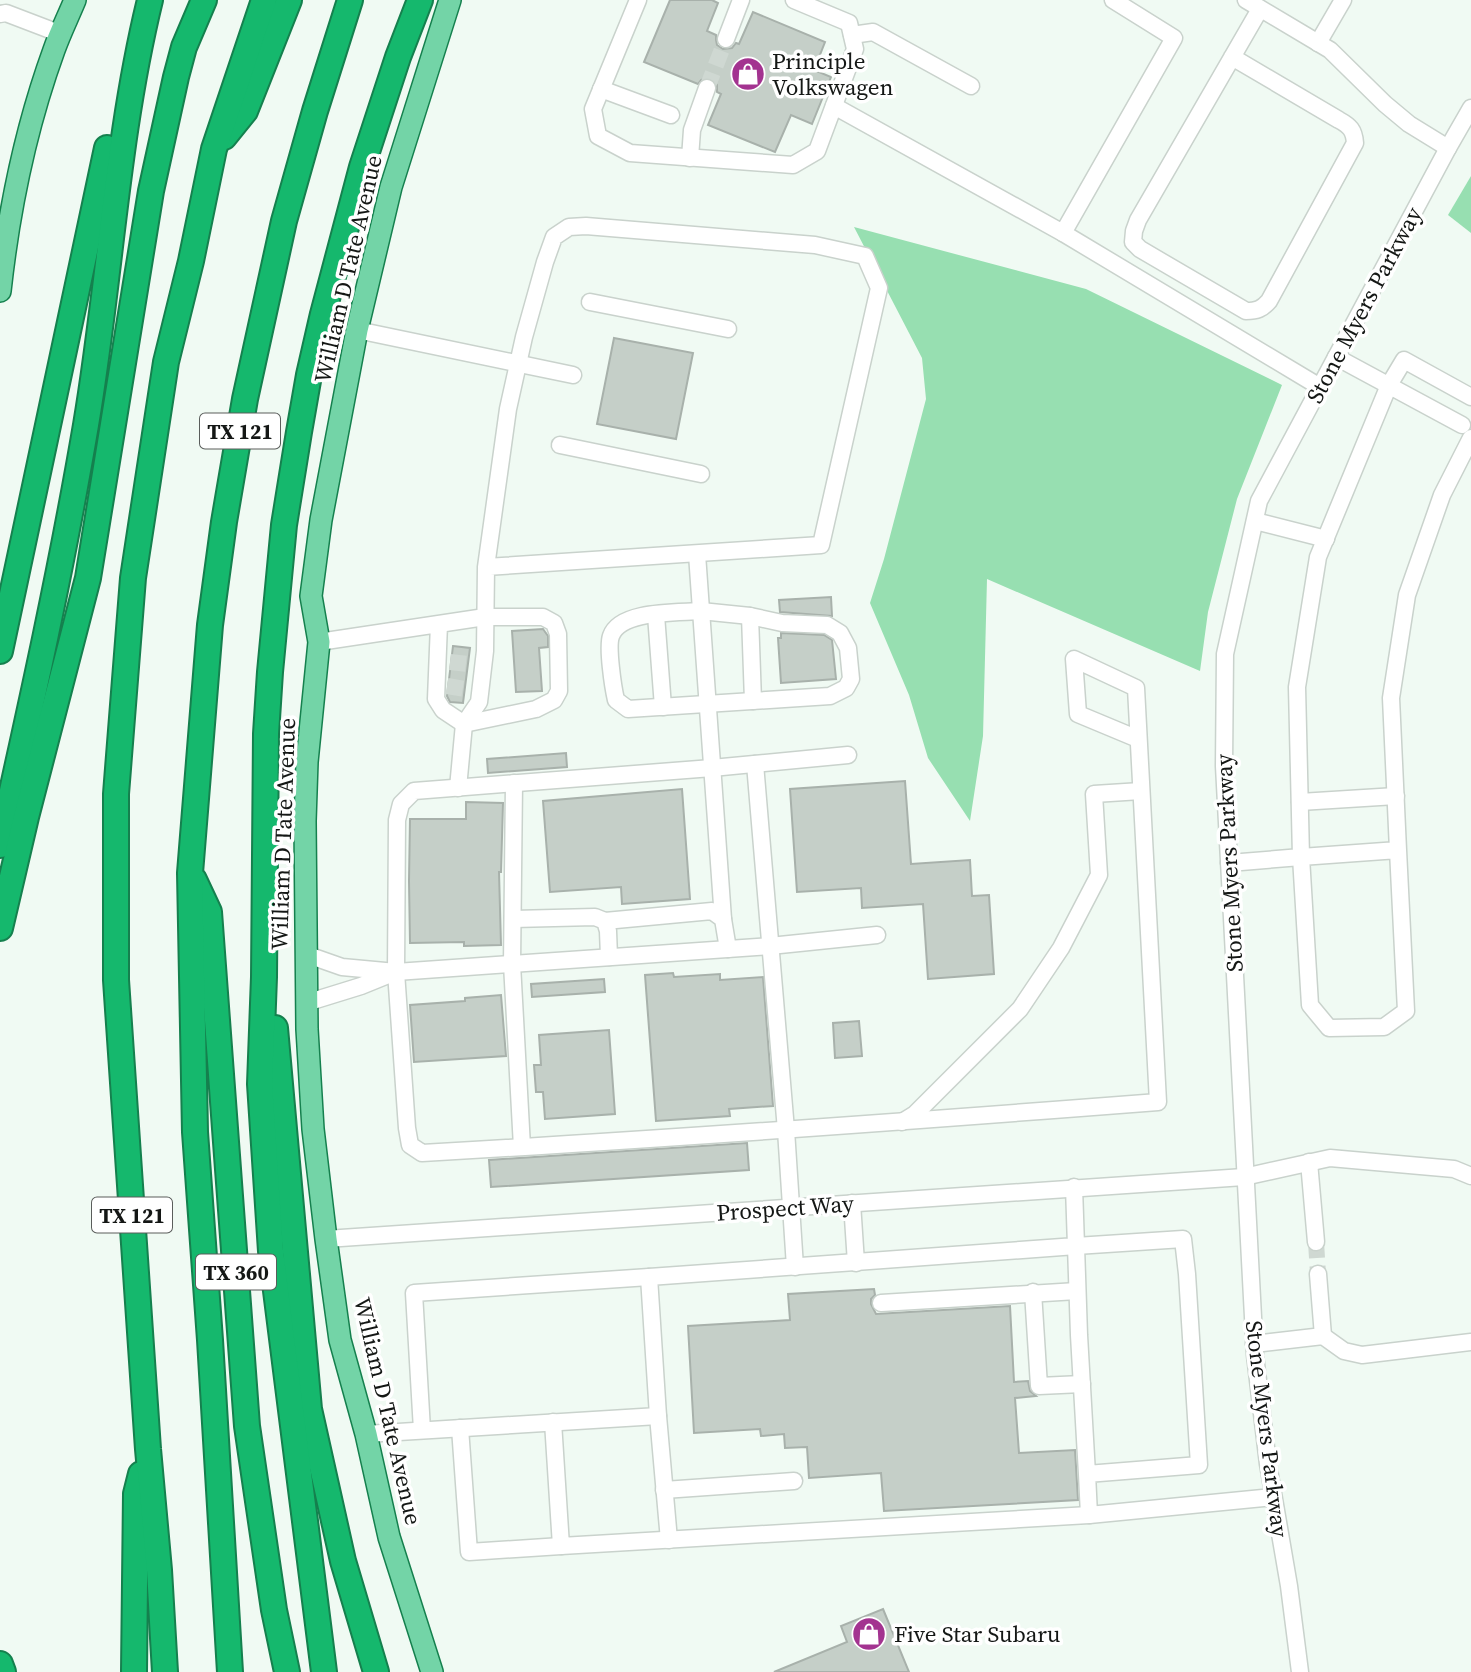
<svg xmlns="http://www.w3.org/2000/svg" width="1471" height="1672" font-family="'Source Serif 4',serif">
<rect width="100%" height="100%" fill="#f0faf3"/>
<g fill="#97dfb1">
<polygon points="1471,176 1471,233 1448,215"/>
<polygon points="854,227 1086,289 1282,385 1237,499 1208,612 1200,671 987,579 983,736 970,821 928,758 909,695 870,603 884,559 926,399 922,358"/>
</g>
<g fill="#c5cfc8" stroke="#a8b1ab" stroke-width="2">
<polygon points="670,0 712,0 718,3 707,31 716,35 716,40 717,45 723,49 732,48 736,43 739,44 753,12 825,42 814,70 831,77 812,124 791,115 775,152 708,125 721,94 717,92 717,85 714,81 706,78 701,80 698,84 644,62"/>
<polygon points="614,338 693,353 676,439 597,424"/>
<polygon points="831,597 832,616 780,612 779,600"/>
<polygon points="543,629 548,636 548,647 539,648 542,691 516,692 512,631"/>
<polygon points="781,633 824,635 832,640 836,679 781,683 778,638 781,638"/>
<polygon points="453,646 470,648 463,703 450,702 447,696"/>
<polygon points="566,753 567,767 488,773 487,759"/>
<polygon points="905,781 911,864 970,860 972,896 989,895 994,974 928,979 923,904 862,908 861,888 797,892 790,789"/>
<polygon points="682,789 690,899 622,904 621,887 550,892 543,801"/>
<polygon points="466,802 503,803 501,872 499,872 501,945 464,946 464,942 410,943 409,881 410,819 466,819"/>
<polygon points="673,973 674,977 720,974 720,980 763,977 773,1106 729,1109 730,1116 656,1121 645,975"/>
<polygon points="604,979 605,992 532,997 531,984"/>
<polygon points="501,995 506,1056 414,1062 410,1005 465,1001 465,998"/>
<polygon points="859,1021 862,1056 835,1058 833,1023"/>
<polygon points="609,1030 615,1114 545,1119 543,1092 536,1092 534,1065 541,1065 539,1035"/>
<polygon points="747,1143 749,1170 491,1187 489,1160"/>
<polygon points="874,1289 875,1295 871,1299 871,1304 876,1314 1010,1306 1014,1382 1028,1381 1030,1391 1036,1396 1015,1398 1019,1453 1075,1450 1078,1500 884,1511 881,1473 809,1478 807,1447 785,1448 784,1434 761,1436 760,1429 694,1433 688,1326 790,1320 788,1294"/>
<polygon points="883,1609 909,1672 774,1672 847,1642 841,1626"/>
</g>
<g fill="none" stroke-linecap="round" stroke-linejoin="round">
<g stroke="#cfd8d2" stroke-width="16" stroke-dasharray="16 8" stroke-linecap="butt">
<polyline points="707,88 726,39"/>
<polyline points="450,662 468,664"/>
<polyline points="447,686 465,689"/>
<polyline points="1316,1242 1318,1274"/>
</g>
<g stroke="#c9d2cc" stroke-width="19">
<g id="minor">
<polyline points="638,0 593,109 598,136 630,153 793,165 817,151 855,49 849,23 794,0"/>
<polyline points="1246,0 1330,50 1385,104 1409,124 1448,148"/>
<polyline points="0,14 6,13 61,34"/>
<polyline points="852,35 873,32 971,86"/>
<polyline points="726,39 741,0"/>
<polyline points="1318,43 1343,0"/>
<path d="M1232 57 1339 120C1350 126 1354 130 1355 143L1269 301C1262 309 1257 311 1246 311L1140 249 1133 242 1134 231 1138 220 1260 9"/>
<polyline points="601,89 671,115"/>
<polyline points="834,106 1063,233 1174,38 1113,0"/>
<polyline points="690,158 692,130 707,88"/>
<polyline points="1063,233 1320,387"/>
<polyline points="590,302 728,329"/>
<polyline points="357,330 573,375"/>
<polyline points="1336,357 1462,425"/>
<polyline points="560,445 701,474"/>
<polyline points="1255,521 1326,539"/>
<polyline points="697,554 723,919"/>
<path d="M701 611 750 616 782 623 827 625 840 633 848 648 851 679 846 688 830 696 628 709 616 700C613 687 607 647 611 636 620 610 677 613 701 611Z"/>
<polyline points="656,615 663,707"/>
<polyline points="750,616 753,701"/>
<polyline points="319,642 485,617 543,617 554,623 558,634 559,691 554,700 536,709 464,724 443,710 436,699 439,624"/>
<path d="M848 755 712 768 414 791 401 804 397 820 396 972 407 1128 410 1145 422 1153C667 1139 913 1121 1158 1102L1136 688 1074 659 1078 714 1138 739"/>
<polyline points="755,764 786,1130 795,1267"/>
<polyline points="514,783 512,964 522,1147"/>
<polyline points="458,788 464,724 479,702 485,651 486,567 508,409 524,337 545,262 554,237 569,227 586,226 815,245 865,256 879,288 821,545 486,567"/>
<polyline points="1300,802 1396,796"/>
<polyline points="1398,850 1406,1011 1384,1027 1329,1028 1310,1005 1301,857 1398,850 1391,698 1407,595 1442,495 1471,438"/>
<polyline points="1229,863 1301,857 1297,687 1318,557 1389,385 1404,360 1471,397"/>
<polyline points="513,919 595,917 605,921 608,931 609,957"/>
<polyline points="605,921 712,911 723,919 728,949"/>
<polyline points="305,954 342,967 396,972 770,946 877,935"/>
<polyline points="306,1003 361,986 393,973"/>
<polyline points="902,1122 915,1114 1020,1009 1061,948 1099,875 1094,794 1141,791"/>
<polyline points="1309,1162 1316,1242"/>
<polyline points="852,1203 856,1263"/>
<polyline points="326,1239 1244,1177 1330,1158 1454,1169 1471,1176"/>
<polyline points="1318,1274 1323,1336"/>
<polyline points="1033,1292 1039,1386 1082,1384"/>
<polyline points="881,1303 1077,1291"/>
<polyline points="1254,1344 1323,1336 1344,1351 1362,1355 1471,1342"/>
<polyline points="658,1416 669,1540"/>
<polyline points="553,1422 561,1546 1089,1515"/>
<polyline points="460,1428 469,1552 561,1546"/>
<polyline points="422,1430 414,1293 649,1277"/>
<polyline points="366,1434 658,1416 649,1277 1076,1246 1074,1187"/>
<polyline points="1087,1474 1079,1335 1076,1246 1183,1239 1187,1274 1199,1465 1087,1474 1089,1515 1273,1497"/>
<polyline points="664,1490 794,1481"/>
<polyline points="1300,1672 1289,1586 1268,1464 1255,1355 1224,766 1225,654 1259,501 1448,148 1471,108"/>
</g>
</g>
<g stroke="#15804e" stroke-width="24">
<g id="major">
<path d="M0 291C9 209 26 127 54 50 60 33 68 17 75 0"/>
<polyline points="432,1672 389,1537 366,1434 340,1340 326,1239 313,1129 307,1029 305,821 307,762 319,642 311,596 321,520 357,330 391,187 450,0"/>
</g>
</g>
<g stroke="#15804e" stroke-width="28">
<g id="highway">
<polyline points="224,137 245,111 289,0"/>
<polyline points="0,651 107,148"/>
<path d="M0 845C31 706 62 566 86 425 110 283 116 139 150 0"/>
<polyline points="194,880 209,912 247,1426 274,1610 287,1672"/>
<polyline points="0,928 26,817 88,578 151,191 176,77 184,47 204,0"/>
<polyline points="275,1028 309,1409 343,1561 376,1672"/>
<polyline points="0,1664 3,1672"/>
<polyline points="134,1672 136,1494 141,1474"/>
<polyline points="165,1672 159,1570 148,1449 116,980 116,794 133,578 166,362 191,261 214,149 264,0"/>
<polyline points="230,1672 210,1340 195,1132 190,873 210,625 224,522 245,399 284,221 315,111 350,0"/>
<polyline points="324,1672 271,1251 260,1084 264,977 266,734 270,672 284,525 299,432 309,375 323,314 362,167 398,57 420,0"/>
</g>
</g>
<use href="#minor" stroke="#fff" stroke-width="16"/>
<use href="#major" stroke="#73d4a7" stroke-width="21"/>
<use href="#highway" stroke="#15b86d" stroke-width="24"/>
</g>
<defs>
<g id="shop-disc" transform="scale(1.75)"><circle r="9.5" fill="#a33390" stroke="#fff"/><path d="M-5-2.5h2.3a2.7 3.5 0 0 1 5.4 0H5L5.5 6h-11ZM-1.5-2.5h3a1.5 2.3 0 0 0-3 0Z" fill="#fff"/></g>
</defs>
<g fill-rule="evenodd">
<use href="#shop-disc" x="748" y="74"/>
<use href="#shop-disc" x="869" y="1634"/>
</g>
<g text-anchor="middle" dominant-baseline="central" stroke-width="7" stroke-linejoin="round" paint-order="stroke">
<g fill="#fff" stroke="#5a5d5b" stroke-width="2">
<rect x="200" y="413.5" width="80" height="35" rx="5"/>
<rect x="92" y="1197.5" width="80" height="35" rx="5"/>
<rect x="196" y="1254.5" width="80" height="35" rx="5"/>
</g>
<g font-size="21" font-weight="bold" fill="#141715">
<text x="240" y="431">TX 121</text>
<text x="132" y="1215">TX 121</text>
<text x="236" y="1272">TX 360</text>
</g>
<g font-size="23" fill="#141715" stroke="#fff" text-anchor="start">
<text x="772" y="61">Principle<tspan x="772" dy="26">Volkswagen</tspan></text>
<text x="894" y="1634">Five Star Subaru</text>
</g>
<g font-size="23" fill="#141715" stroke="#fff">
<text transform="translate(348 269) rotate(-77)">William D Tate Avenue</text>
<text transform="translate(1364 305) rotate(-62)">Stone Myers Parkway</text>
<text transform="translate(283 834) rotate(-88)">William D Tate Avenue</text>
<text transform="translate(1229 863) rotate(-93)">Stone Myers Parkway</text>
<text transform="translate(785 1208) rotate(-4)">Prospect Way</text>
<text transform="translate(388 1411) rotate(77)">William D Tate Avenue</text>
<text transform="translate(1267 1429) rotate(83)">Stone Myers Parkway</text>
</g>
</g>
</svg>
